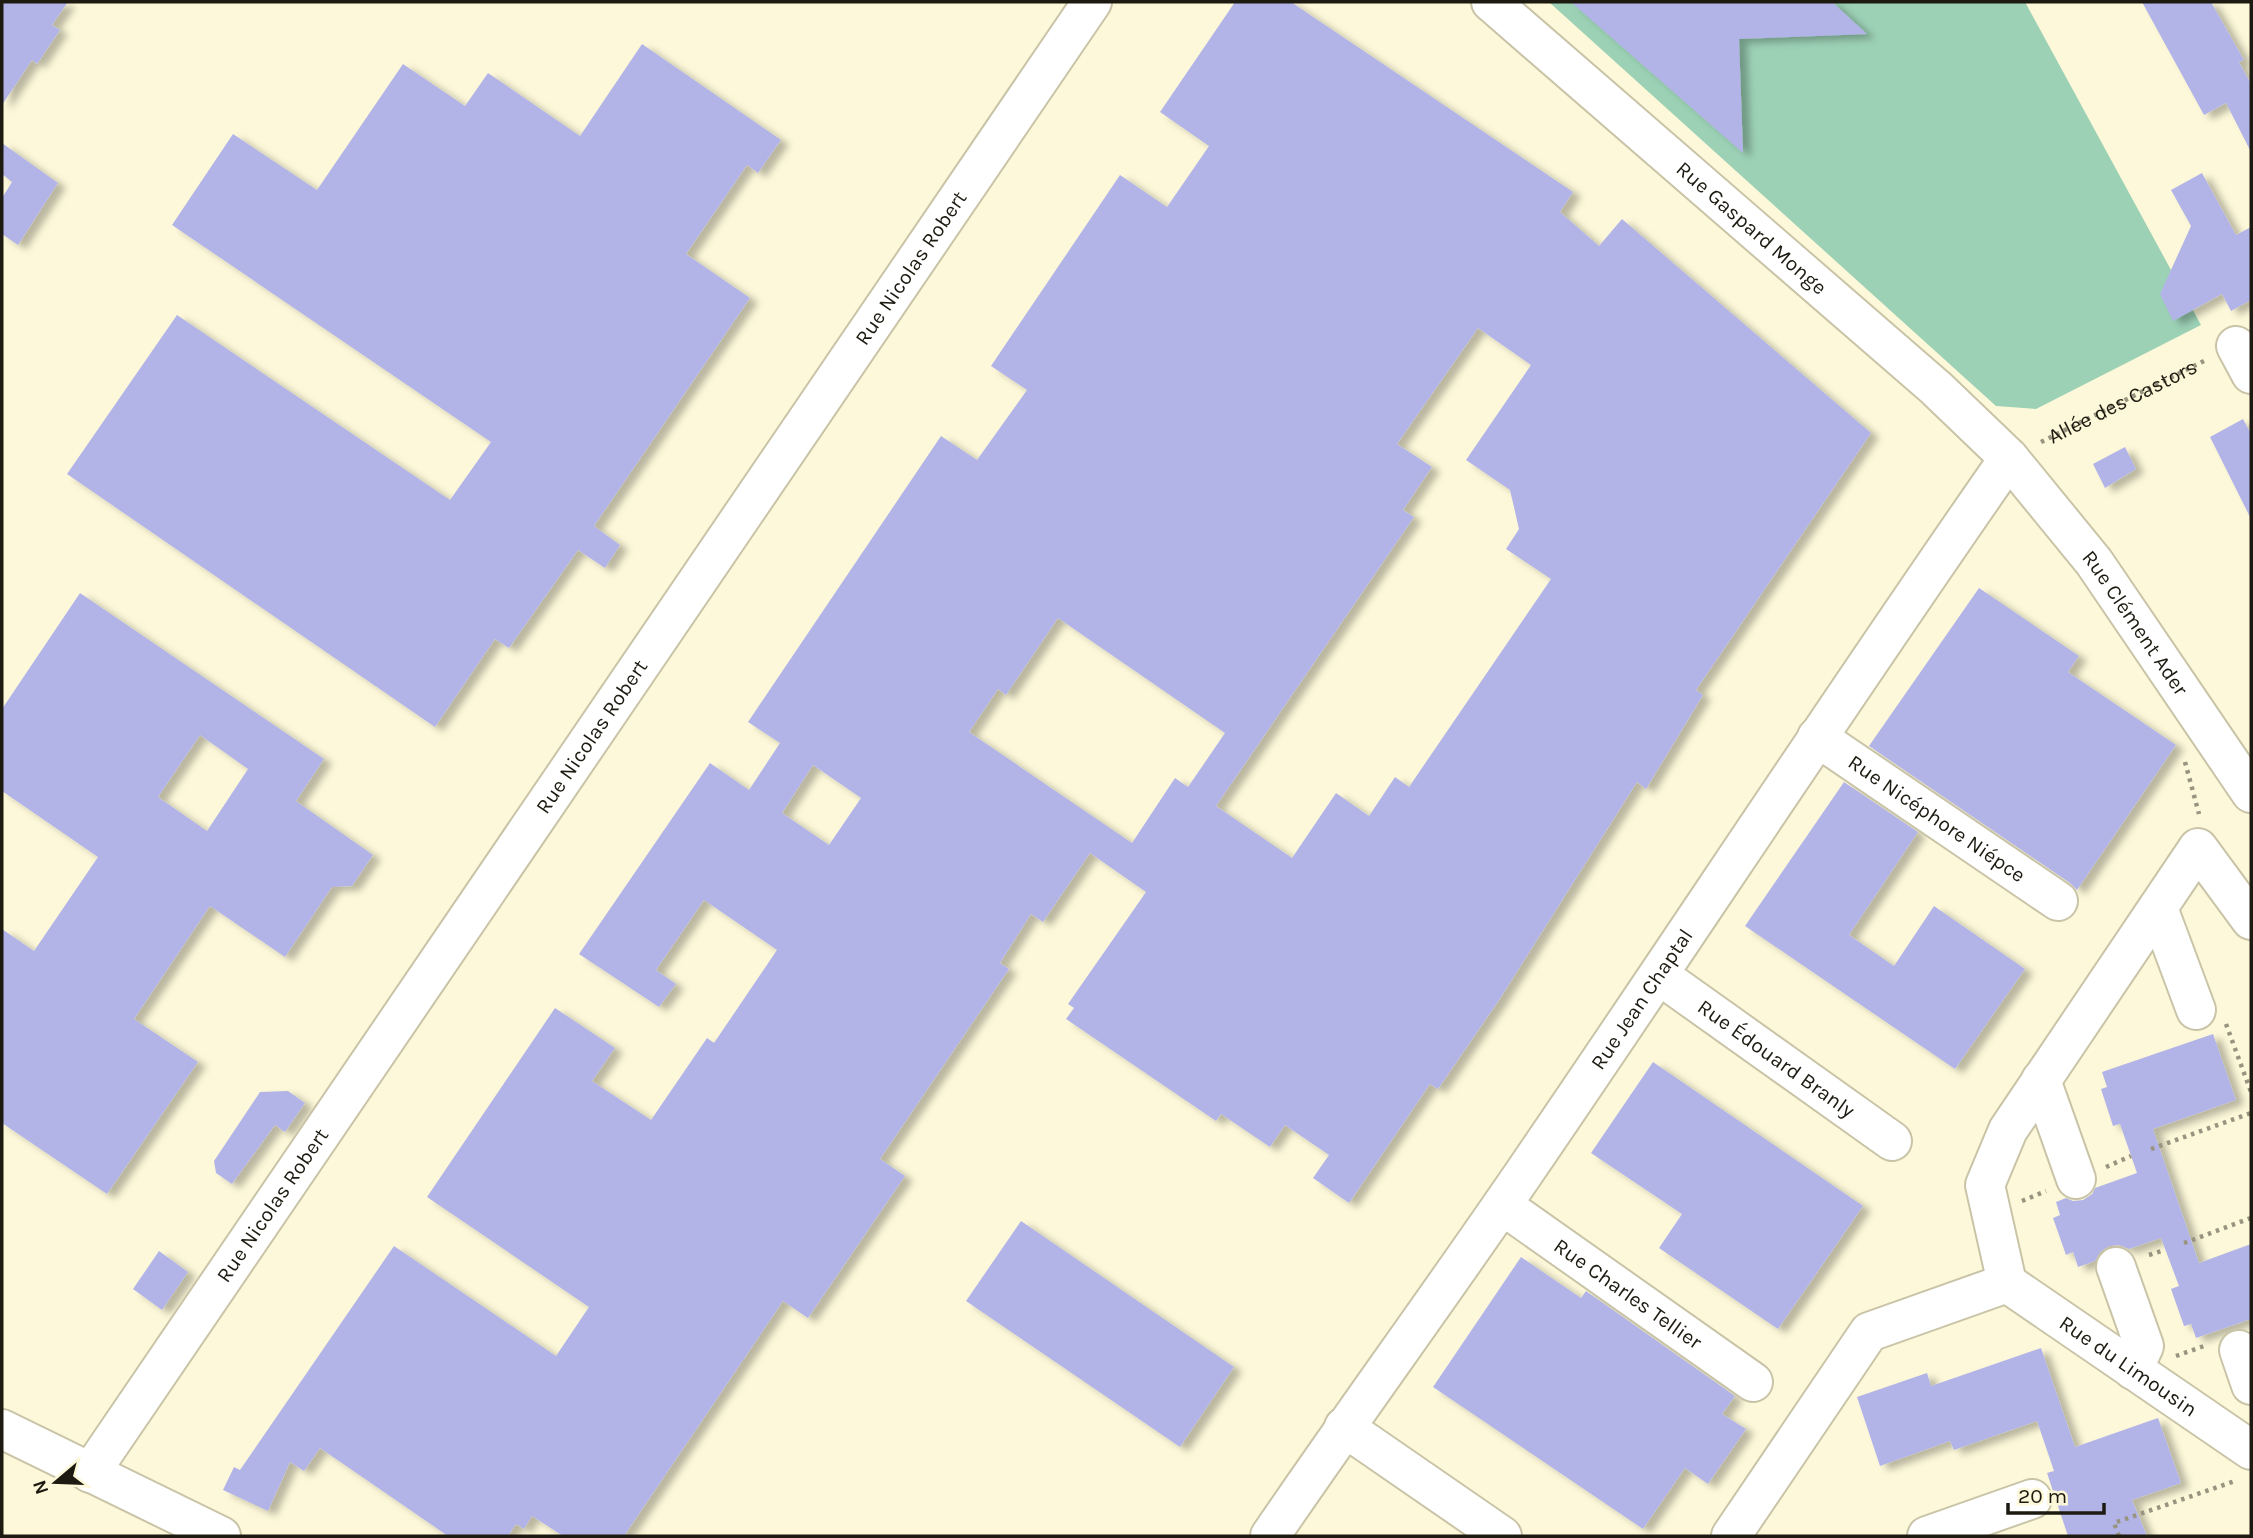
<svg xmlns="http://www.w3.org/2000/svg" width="2253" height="1538" font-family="Karla,sans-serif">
<defs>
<filter id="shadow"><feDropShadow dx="8" dy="4.5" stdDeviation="3.5" flood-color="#0004"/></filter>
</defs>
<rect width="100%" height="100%" fill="#fdf8d9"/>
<polygon fill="#9cd1b5" points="1549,2 2025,2 2201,325 2036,409 1996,406"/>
<g fill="#b2b4e8" fill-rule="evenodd" filter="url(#shadow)">
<polygon points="2,2 68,2 52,25 60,30 37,64 32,60 2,105"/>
<path d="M1235 2H1291L1573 192 1560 212 1599 246 1622 219 1871 433 1696 690 1703 695 1646 789 1637 782 1499 1000 1438 1089 1430 1084 1349 1203 1313 1178 1329 1155 1285 1125 1270 1147 1221 1114 1216 1121 1066 1019 1074 1008 1068 1004 1146 892 1090 853 1043 922 1031 914 1000 963 1009 969 880 1159 905 1176 808 1318 783 1301 624 1536H563L532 1516 524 1529 516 1524 508 1536H448L320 1448 304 1471 290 1462 268 1511 223 1490 234 1467 240 1470 394 1246 556 1356 589 1307 427 1197 555 1008 615 1048 592 1081 651 1120 707 1038 714 1043 777 950 704 900 656 970 676 984 659 1007 579 954 710 763 749 790 780 743 748 722 941 436 977 460 1027 390 991 366 1120 175 1167 207 1209 146 1160 112ZM1478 328 1531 365 1466 460 1510 490 1519 529 1506 549 1551 579 1409 787 1395 777 1369 816 1336 793 1292 858 1216 806 1414 517 1403 510 1432 467 1397 444ZM1058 618 1225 733 1188 787 1175 778 1132 843 969 732 998 689 1006 695ZM813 765 861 798 829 845 782 813Z"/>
<polygon points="1571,2 1832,2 1867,34 1739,39 1743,153"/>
<polygon points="2142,2 2211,2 2244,60 2239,62 2251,84 2251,152 2226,103 2204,115"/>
<polygon points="642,44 781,140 758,173 747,165 686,254 750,298 594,526 620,545 605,568 578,550 509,648 495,639 435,727 67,474 177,315 450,500 491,442 172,225 233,134 317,190 403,64 465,106 488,73 580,136"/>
<polygon points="2,143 58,183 18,245 2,234 2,198 12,182 2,174"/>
<polygon points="2202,173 2236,235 2251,227 2251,300 2231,311 2222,294 2173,321 2160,294 2191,226 2171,190"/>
<polygon points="2243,419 2251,434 2251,519 2210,437"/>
<polygon points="2125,447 2136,469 2105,488 2093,464"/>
<polygon points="1979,588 2079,656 2068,672 2176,745 2077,890 2070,883 1869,746"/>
<path d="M80 593 324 759 296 801 373 855 352 886 332 887 285 957 210 906 134 1019 198 1062 107 1194 2 1123V929L34 951 98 857 2 791V709ZM200 735 248 769 207 831 158 797Z"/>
<polygon points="1844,782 1918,832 1849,935 1894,966 1934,906 2025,969 1955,1069 1745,926"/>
<polygon points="2213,1034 2236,1100 2153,1129 2199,1263 2251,1244 2251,1319 2196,1338 2191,1324 2184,1326 2171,1289 2179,1286 2161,1238 2129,1249 2119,1245 2109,1246 2100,1252 2095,1261 2078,1267 2073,1252 2066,1255 2053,1218 2060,1215 2056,1202 2066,1198 2073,1201 2083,1200 2092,1194 2095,1188 2137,1173 2120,1124 2113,1126 2101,1089 2107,1087 2102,1072"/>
<polygon points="1653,1062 1863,1206 1778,1329 1659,1248 1682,1214 1591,1153"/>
<polygon points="288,1091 305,1103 285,1132 275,1125 232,1184 216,1173 214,1161 260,1092"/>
<polygon points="1021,1221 1234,1367 1180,1447 966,1301"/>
<polygon points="159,1251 188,1272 162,1310 133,1289"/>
<polygon points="1521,1257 1581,1298 1586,1291 1735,1396 1722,1414 1746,1429 1708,1484 1685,1468 1643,1529 1433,1387"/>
<polygon points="2041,1348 2075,1447 2158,1418 2181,1483 2132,1500 2147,1536 2068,1536 2047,1473 2054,1471 2037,1421 1954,1450 1950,1441 1880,1466 1857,1397 1927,1373 1931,1386"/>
</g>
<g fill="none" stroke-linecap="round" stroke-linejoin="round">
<g stroke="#c9c4a7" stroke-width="42">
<g id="minor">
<path id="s2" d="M1491 2 1936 388 2009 458 2094 562 2251 793"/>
<polyline points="2236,346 2251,374"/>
<path id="s3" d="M1817 737 2058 901"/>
<polyline points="2158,908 2196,1010"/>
<path id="s4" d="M1659 975 1892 1141"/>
<polyline points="2041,1080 2076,1179"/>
<path id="s5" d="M1502 1205 1753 1382"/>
<polyline points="2116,1267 2144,1346 2133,1370"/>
<polyline points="2007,1283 1985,1185 2008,1130 2198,848 2251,920"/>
<path id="s6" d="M2007 1283 2251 1450"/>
<polyline points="2239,1350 2251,1385"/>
<polyline points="1344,1427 1502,1536"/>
<polyline points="2,1429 221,1536"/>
<path id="s7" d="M90 1473 1092 2"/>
<path id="s8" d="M1270 1536C1354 1413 1442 1293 1526 1170 1688 933 1845 693 2009 458"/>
<polyline points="1731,1536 1869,1332 2007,1283"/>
<polyline points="1927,1536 2032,1499"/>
</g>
</g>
<g stroke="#98947f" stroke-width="4.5" stroke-dasharray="3.5 5" stroke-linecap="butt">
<path id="s1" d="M2041 442 2206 360"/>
<polyline points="2185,762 2199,814"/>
<polyline points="2226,1024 2251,1092"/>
<polyline points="2151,1149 2251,1113"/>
<polyline points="2106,1167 2131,1156"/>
<polyline points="2022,1201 2046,1191"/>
<polyline points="2184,1243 2251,1218"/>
<polyline points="2149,1255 2165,1250"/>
<polyline points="2176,1356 2204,1346"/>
<polyline points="2119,1536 2114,1523 2235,1481"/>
</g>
<use href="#minor" stroke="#fff" stroke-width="38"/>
</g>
<g text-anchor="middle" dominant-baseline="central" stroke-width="5" stroke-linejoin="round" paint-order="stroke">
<g font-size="21" fill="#1d1b11" stroke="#fdf8d9">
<text stroke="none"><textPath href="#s2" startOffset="345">Rue Gaspard Monge</textPath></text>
<text stroke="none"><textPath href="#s7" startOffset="1458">Rue Nicolas Robert</textPath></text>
<text stroke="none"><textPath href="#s1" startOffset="91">Allée des Castors</textPath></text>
<text stroke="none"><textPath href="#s2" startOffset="898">Rue Clément Ader</textPath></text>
<text stroke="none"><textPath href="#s7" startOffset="891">Rue Nicolas Robert</textPath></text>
<text stroke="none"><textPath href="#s3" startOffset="145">Rue Nicéphore Niépce</textPath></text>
<text stroke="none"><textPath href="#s8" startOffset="653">Rue Jean Chaptal</textPath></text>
<text stroke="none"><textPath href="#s4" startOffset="144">Rue Édouard Branly</textPath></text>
<text stroke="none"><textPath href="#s7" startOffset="324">Rue Nicolas Robert</textPath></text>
<text stroke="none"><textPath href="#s5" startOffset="154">Rue Charles Tellier</textPath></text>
<text stroke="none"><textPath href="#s6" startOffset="147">Rue du Limousin</textPath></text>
</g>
</g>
<rect width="2253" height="1538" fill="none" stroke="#1d1b11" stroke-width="7"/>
<g transform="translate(56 1482) rotate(251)" stroke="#fdf8d9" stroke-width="5" paint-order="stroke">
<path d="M0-5L12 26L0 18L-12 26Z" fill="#1d1b11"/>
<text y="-10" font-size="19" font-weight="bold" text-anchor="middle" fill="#1d1b11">N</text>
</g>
<path d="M2008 1503v10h96v-10" fill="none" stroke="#1d1b11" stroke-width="3.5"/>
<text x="2018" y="1503" font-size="21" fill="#1d1b11" stroke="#fdf8d9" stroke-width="5" paint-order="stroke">20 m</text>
</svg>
